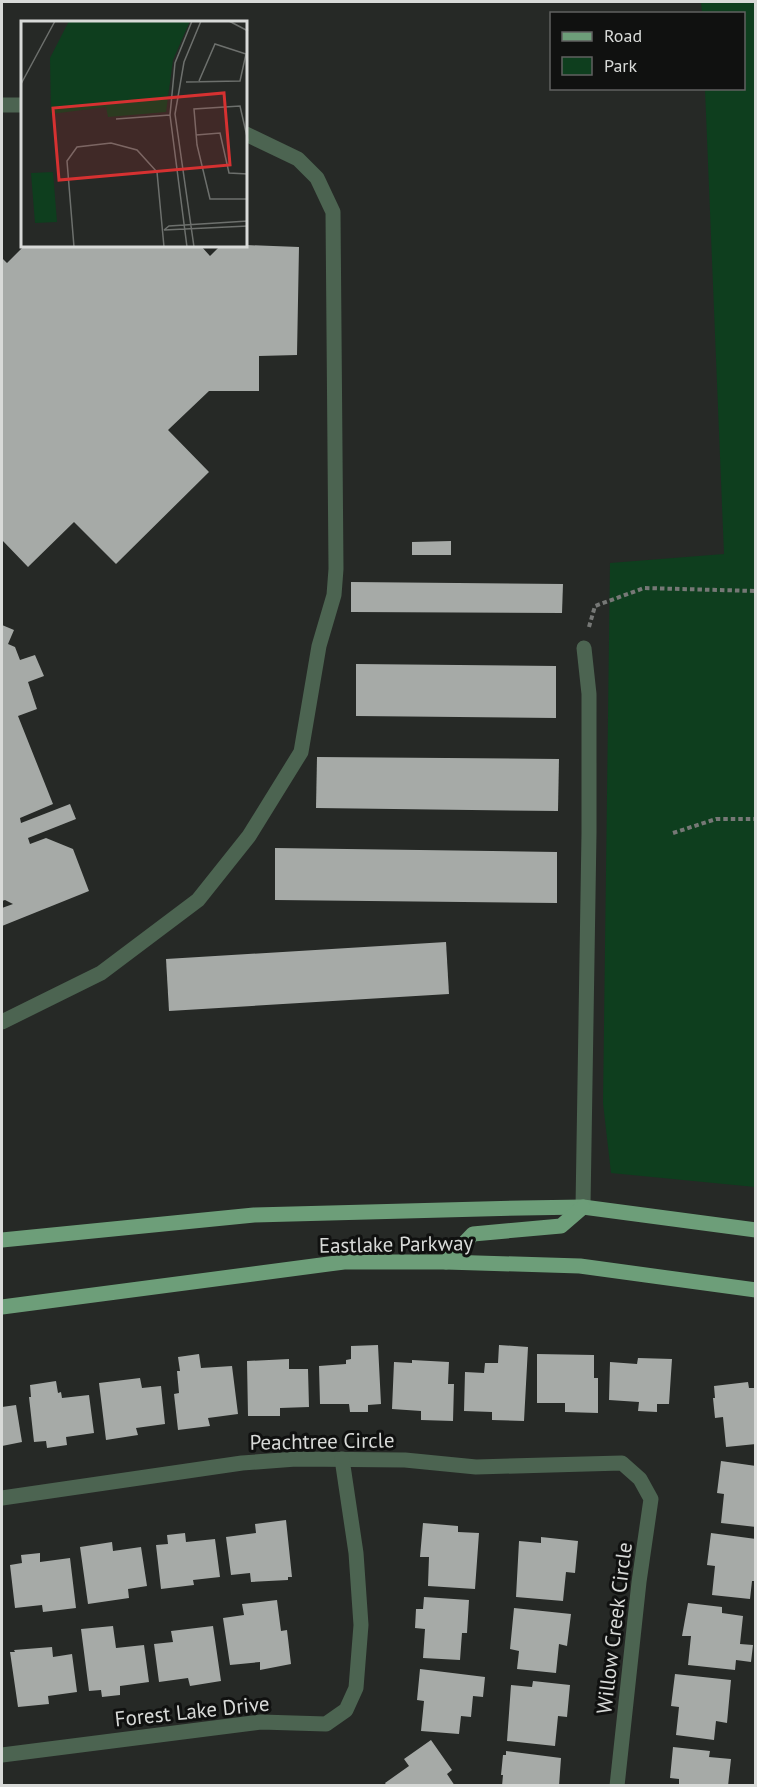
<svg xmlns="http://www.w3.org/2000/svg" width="757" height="1787" font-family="'PT Sans',sans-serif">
<rect width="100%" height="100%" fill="#262926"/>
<polygon fill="#0e3e1e" points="701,2 756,2 755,1187 611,1173 603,1103 610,563 724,554 705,89 744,88 744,14 702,13"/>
<g fill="#a6aaa7">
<polygon points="246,245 299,247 297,355 259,356 259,391 209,391 168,430 209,472 116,564 74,522 28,567 2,540 2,258 7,263 24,246 201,246 210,256 220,246"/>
<polygon points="451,541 451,555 412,555 412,542"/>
<polygon points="351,582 563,584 562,613 351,612"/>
<polygon points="2,625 14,630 8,644 15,647 20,660 35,655 44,676 28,682 37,709 18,716 53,804 20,818 21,823 70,804 76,819 28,838 30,844 46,838 73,849 89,891 2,926 2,908 13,904 5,900 2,901"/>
<polygon points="356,664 556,666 556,718 356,716"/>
<polygon points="317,757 559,759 558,811 316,808"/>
<polygon points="275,848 557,852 557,903 275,900"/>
<polygon points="446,942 449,994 169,1011 166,959"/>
<polygon points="378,1345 381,1404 368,1405 368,1412 350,1412 349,1404 320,1404 319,1366 346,1364 346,1360 351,1359 351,1346"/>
<polygon points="499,1345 528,1347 524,1421 492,1420 492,1412 464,1411 465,1372 484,1373 485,1363 498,1363"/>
<polygon points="199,1354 201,1368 232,1366 238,1414 208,1418 210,1426 178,1430 174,1394 179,1393 177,1371 180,1371 178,1357"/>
<polygon points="537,1354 594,1355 594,1378 598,1378 598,1413 565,1412 565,1403 537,1403"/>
<polygon points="638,1358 672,1359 669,1404 657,1404 657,1412 638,1411 639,1402 609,1400 610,1362 637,1364"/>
<polygon points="289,1359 289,1369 308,1369 309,1407 280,1408 280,1416 248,1416 247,1361"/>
<polygon points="412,1360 449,1362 448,1384 454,1384 453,1421 421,1420 421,1411 392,1409 394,1362 412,1363"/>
<polygon points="140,1378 142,1388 161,1386 165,1424 136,1428 138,1435 106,1440 99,1383"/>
<polygon points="56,1381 58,1393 61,1392 62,1398 89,1395 94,1433 66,1437 67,1445 47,1448 46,1441 34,1442 29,1397 31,1397 30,1385"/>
<polygon points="748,1382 749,1388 756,1388 756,1444 726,1447 723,1417 715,1418 713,1398 715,1398 714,1386"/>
<polygon points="16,1405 22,1442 2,1446 2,1407"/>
<polygon points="721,1461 756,1466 756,1527 721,1523 724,1494 717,1493"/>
<polygon points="286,1520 292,1577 288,1577 288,1580 251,1582 250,1573 231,1575 226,1537 256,1533 255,1524"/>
<polygon points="423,1523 458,1526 458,1532 479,1533 475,1589 428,1586 429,1557 420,1557"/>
<polygon points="185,1533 186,1542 215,1539 220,1577 193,1580 194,1585 161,1589 156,1545 168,1544 167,1535"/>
<polygon points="711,1533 756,1539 756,1581 752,1581 750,1599 712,1595 715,1566 707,1565"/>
<polygon points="541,1537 578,1541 575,1573 566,1572 563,1601 516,1597 519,1541 541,1543"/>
<polygon points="112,1542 113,1551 141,1547 147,1586 128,1589 129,1598 88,1604 80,1547"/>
<polygon points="40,1553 40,1562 70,1558 76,1608 43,1612 42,1605 15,1608 10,1565 22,1563 21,1555"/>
<polygon points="424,1597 469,1600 467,1633 462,1633 460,1660 423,1658 425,1629 415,1628 416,1609 423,1609"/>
<polygon points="277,1600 281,1631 287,1630 291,1664 260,1670 260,1662 230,1665 223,1618 244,1615 242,1604"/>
<polygon points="688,1603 722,1607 722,1613 743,1616 740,1644 753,1645 751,1662 736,1660 735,1670 688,1665 691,1636 682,1636"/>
<polygon points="514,1608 571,1614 567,1646 559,1644 556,1673 517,1669 519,1651 510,1649"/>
<polygon points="113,1626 116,1648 144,1645 149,1682 120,1686 120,1695 102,1697 101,1690 89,1691 81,1629"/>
<polygon points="213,1626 221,1681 190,1686 188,1678 159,1682 154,1644 173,1642 171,1631"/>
<polygon points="52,1647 53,1657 72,1654 77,1692 48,1696 49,1704 18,1707 10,1652 15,1652 14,1650"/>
<polygon points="420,1669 485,1677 483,1697 473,1696 471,1717 461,1716 459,1734 421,1731 424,1701 417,1700"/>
<polygon points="675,1674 731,1680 727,1723 716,1721 714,1740 676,1735 679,1707 671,1706"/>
<polygon points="533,1681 570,1685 567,1717 558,1716 555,1746 507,1741 511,1685 532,1687"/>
<polygon points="431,1740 452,1770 447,1774 455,1786 387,1786 385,1783 409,1766 404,1759"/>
<polygon points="673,1747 710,1751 709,1757 731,1759 728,1786 679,1786 679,1779 670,1778"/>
<polygon points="506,1751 561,1758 559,1786 502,1786 503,1775 501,1775 503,1755 506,1755"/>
</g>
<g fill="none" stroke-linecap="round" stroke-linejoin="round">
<g stroke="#767876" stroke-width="4" stroke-dasharray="4.5 3" stroke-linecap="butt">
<polyline points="589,627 595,606 644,588 756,591"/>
<polyline points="673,833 716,819 756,819"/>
</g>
<g stroke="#4c6451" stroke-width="15">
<polyline points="2,105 22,105"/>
<polyline points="2,1022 101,973 198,900 249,836 301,752 319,646 334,595 336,569 333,212 317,178 298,159 246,134"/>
<polyline points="583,1207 589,833 589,694 584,648"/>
</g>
<g stroke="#4c6451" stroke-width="15">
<polyline points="2,1498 242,1463 296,1459 405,1460 476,1467 622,1463 640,1479 651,1499 639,1582 617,1786"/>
<polyline points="2,1755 261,1722 326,1724 346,1710 356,1688 361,1625 356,1553 342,1459"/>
</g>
<g stroke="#6d9e79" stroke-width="15">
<polyline points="2,1240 254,1215 522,1208 583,1207 756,1230"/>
<polyline points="446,1262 473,1234 561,1226 583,1207"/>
<polyline points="2,1307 344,1262 446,1262 580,1266 756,1290"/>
</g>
</g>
<g text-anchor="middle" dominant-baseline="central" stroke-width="6" stroke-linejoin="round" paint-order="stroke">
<g font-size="21" fill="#d8dad8" stroke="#101110">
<text transform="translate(396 1244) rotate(-1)">Eastlake Parkway</text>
<text transform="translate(322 1441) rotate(-1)">Peachtree Circle</text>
<text transform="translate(614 1628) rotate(-83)">Willow Creek Circle</text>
<text transform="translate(192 1711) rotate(-6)">Forest Lake Drive</text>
</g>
</g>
<g transform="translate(21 21)">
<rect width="226" height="226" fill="#262926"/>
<path d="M48 0H169L152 39 145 91 87 96 85 86 30 93 29 37ZM32 151 36 201 14 202 10 152Z" fill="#0e3e1e"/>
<path fill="none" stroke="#6d706d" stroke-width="1.5" d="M208 0 227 10M165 61 219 60 225 33 194 23 178 60M0 63 34 0M95 98 149 94M175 114 199 112 208 152 227 153M227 120 219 85 173 88 176 124 189 178H227M143 209 148 205 227 200M143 209 227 205M53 226 46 140 56 126 90 122 116 129 136 151 143 226M166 226 149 94 154 42 171 0M173 226 154 93 163 41 180 0"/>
<path fill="#d63131" fill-opacity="0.15" stroke="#d63131" stroke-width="3" d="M203 72 209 144 38 159 32 87Z"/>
<rect width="226" height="226" fill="none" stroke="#d8dad8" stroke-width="3"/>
</g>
<rect width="757" height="1787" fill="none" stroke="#d8dad8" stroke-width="6"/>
<rect x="550" y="12" width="195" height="78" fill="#101110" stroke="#606160" stroke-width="1.5"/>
<rect x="562" y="32" width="30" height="9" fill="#6d9e79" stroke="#606160" stroke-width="1.5"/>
<text x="604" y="42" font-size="18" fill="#d8dad8">Road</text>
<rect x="562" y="57" width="30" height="18" fill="#0e3e1e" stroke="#606160" stroke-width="1.5"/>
<text x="604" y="72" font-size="18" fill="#d8dad8">Park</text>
</svg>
